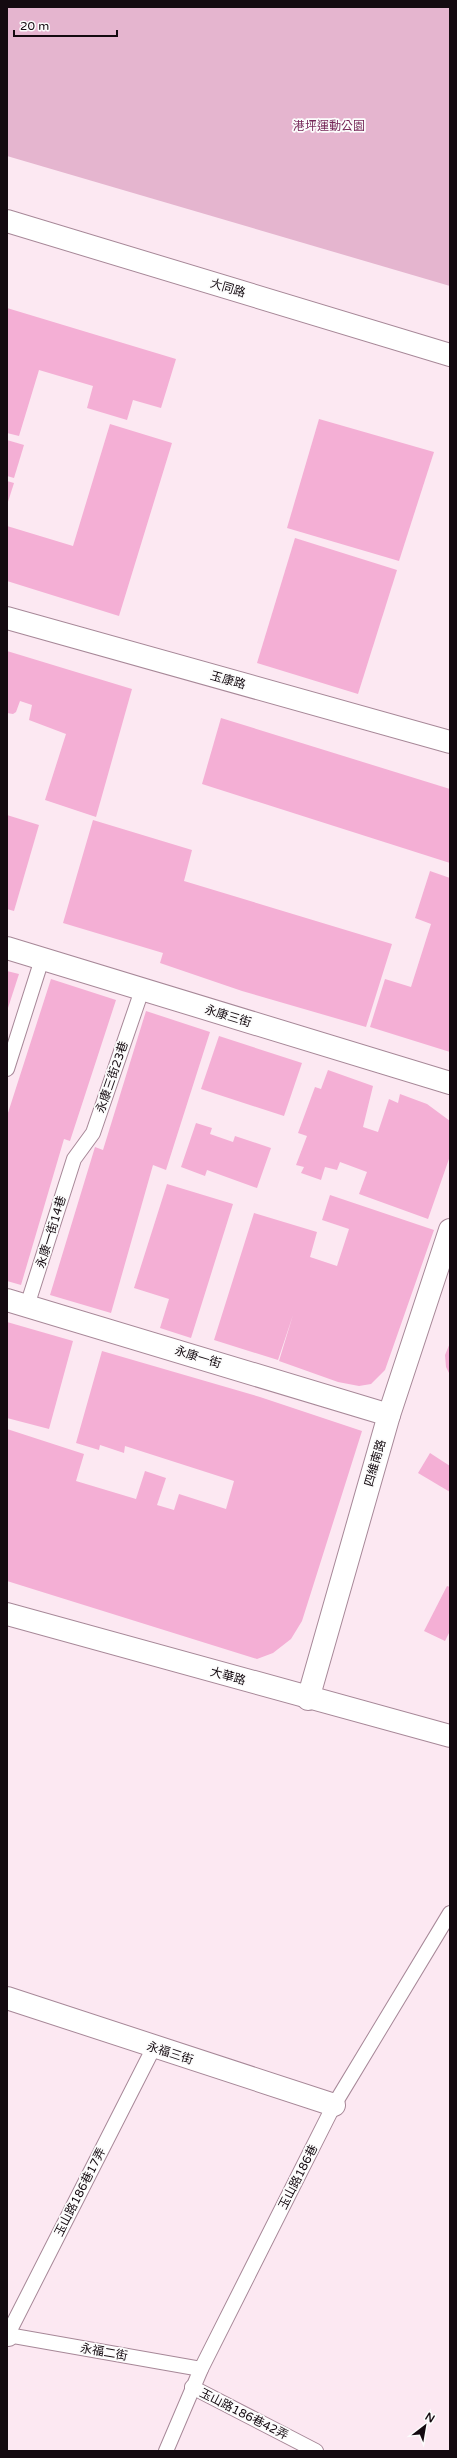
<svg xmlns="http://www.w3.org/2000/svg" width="457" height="2458" font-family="'Varela Round','Noto Sans TC',sans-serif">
<rect width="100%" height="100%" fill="#fce8f2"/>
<polygon fill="#e5b5cf" points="7,7 450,7 450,286 7,156"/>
<g fill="#f4afd5">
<polygon points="7,308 176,359 161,408 133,400 127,420 87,408 93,386 39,370 19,436 7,433"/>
<polygon points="319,419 434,452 399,561 287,528"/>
<polygon points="110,424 172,443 119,616 7,581 7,526 73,546"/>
<polygon points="7,440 24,445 14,478 7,476"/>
<polygon points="7,481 14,483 7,505"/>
<polygon points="295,538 397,570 358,694 257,663"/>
<polygon points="7,651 132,689 96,817 45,800 66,734 29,720 32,705 20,701 16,712 13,714 7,713"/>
<polygon points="221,718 450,789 450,863 202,784"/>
<polygon points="7,815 39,825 14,911 7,909"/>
<polygon points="93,820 192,850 184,881 392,944 366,1027 242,991 160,963 163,953 63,923"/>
<polygon points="430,871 450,878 450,1052 370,1027 385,979 411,987 431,924 415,918"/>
<polygon points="7,971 19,974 7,1011"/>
<polygon points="51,979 116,1000 70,1141 64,1139 21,1285 7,1281 7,1116"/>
<polygon points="146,1011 210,1032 166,1170 153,1165 111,1313 50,1295 95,1147 103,1150"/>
<polygon points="219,1036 302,1063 284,1116 201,1089"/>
<polygon points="328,1070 373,1086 363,1127 378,1132 389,1099 398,1103 400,1094 427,1104 450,1121 450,1156 428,1219 359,1194 367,1172 340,1162 337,1170 325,1167 321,1180 301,1173 304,1167 296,1165 307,1136 298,1133 315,1087 321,1089"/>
<polygon points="196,1123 212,1128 210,1134 233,1142 235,1136 271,1148 257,1188 207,1170 205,1176 181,1167"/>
<polygon points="167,1184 233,1204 191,1338 160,1328 169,1299 134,1288"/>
<polygon points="330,1195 434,1230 385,1370 371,1384 359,1386 338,1382 279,1361 293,1315 278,1360 214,1340 254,1213 317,1232 310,1257 337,1266 349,1229 322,1220"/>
<polygon points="7,1322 73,1341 49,1429 7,1418"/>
<polygon points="450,1343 450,1375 446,1367 445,1355"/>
<polygon points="102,1351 260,1397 362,1431 302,1621 291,1639 273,1653 257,1659 244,1655 7,1581 7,1429 84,1454 76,1481 136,1499 145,1471 166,1478 157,1505 174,1510 179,1494 226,1509 234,1481 125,1446 124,1453 100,1445 99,1450 76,1443"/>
<polygon points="430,1453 450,1466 450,1492 418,1473"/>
<polygon points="447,1586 450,1587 450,1631 445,1641 424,1631"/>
</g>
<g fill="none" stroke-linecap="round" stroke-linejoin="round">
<g stroke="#a78898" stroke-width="16">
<g id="service">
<polyline points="7,1069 42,959"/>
<polyline points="27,1306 74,1159 93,1133 142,990"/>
<polyline points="8,2335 201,2369"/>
<polyline points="7,2336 154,2047"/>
<polyline points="192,2387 316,2451"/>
<polyline points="166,2451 201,2369 334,2105 450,1913"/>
</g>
</g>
<g stroke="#a78898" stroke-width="24">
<g id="minor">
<polyline points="7,618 450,742"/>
<polyline points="7,948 450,1083"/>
<polyline points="7,1300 389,1415"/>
<polyline points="7,1614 450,1736"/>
<polyline points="7,1998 334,2105"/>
<polyline points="7,2335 8,2335"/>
</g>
</g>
<g stroke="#a78898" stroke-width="24">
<g id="tertiary">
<polyline points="7,221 450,355"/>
<polyline points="308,1699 389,1415 450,1230"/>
</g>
</g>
<use href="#service" stroke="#fff" stroke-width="14"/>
<use href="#minor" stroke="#fff" stroke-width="22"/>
<use href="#tertiary" stroke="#fff" stroke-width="22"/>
</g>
<g text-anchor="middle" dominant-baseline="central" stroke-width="3.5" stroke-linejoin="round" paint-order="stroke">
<g font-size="12" fill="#752758" stroke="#fcfcfc">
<text x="329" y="126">港坪運動公園</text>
</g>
<g font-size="12" fill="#140a10" stroke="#fcfcfc">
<text transform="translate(228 288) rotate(17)">大同路</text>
<text transform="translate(228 680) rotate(16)">玉康路</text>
<text transform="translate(228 1016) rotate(17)">永康三街</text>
<text transform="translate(112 1077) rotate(-71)">永康三街23巷</text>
<text transform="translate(51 1232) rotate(-73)">永康一街14巷</text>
<text transform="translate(198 1357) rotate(17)">永康一街</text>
<text transform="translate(375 1463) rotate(-74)">四維南路</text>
<text transform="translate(228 1676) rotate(16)">大華路</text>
<text transform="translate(170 2053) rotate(18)">永福三街</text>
<text transform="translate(298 2177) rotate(-63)">玉山路186巷</text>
<text transform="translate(80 2192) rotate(-63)">玉山路186巷17弄</text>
<text transform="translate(104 2352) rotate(10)">永福二街</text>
<text transform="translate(244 2414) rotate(27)">玉山路186巷42弄</text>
</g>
</g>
<rect width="457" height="2458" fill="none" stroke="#140a10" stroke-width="16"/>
<g transform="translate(425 2426) rotate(31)" stroke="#fcfcfc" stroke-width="3" paint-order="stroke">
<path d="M0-3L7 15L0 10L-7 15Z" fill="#140a10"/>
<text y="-6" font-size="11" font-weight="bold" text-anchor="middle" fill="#140a10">N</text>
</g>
<path d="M14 30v6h103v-6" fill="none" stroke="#140a10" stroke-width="2"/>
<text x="20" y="30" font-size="12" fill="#140a10" stroke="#fcfcfc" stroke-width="3" paint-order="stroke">20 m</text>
</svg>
